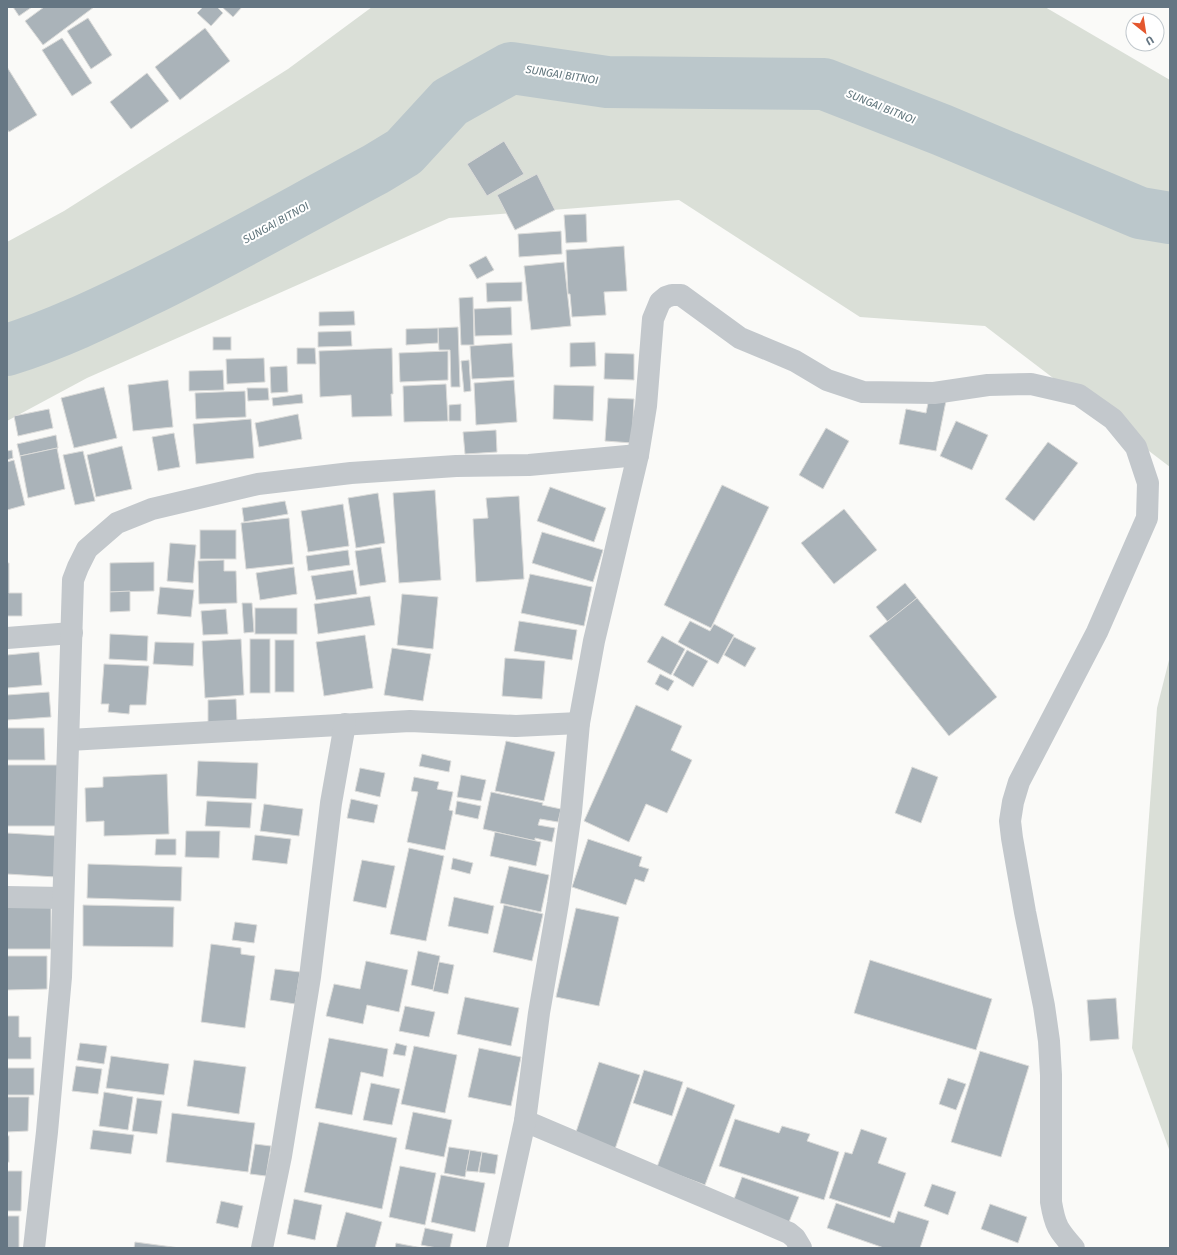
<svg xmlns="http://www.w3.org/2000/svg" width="1177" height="1255" font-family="'Fira Sans',sans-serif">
<rect width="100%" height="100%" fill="#fafaf8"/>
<g fill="#dadfd7">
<polygon points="372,7 1045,7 1170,80 1170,467 985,326 860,317 679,200 449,218 87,378 7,421 7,242 64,211 288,69"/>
<polygon points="1170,656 1170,1152 1132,1048 1157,708"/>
</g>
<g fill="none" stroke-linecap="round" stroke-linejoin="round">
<path stroke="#bbc7cb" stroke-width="52" d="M7 350C55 335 101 313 146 291 224 253 299 210 376 169L404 152 450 102 511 68 607 82 824 84 942 130 1140 213 1170 218"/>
</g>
<g fill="#aab3b9" stroke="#dcdcda">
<polygon points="13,7 32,7 19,16"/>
<polygon points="44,7 94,7 43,45 25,21"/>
<polygon points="203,7 217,7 223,13 211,26 197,13"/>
<polygon points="222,7 242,7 233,17"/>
<polygon points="88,18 112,55 91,69 67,31"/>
<polygon points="205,28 230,61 180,100 155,67"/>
<polygon points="62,38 92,83 72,96 42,50"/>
<polygon points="7,67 37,115 9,132 7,129"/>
<polygon points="147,73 169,101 131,129 110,102"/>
<polygon points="504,141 524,174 487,196 467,164"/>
<polygon points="537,174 555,210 515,230 497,195"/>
<polygon points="586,214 587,242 566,243 564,215"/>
<polygon points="561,231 562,254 519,257 518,234"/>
<polygon points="624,246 627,291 604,292 606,315 572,317 570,294 568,294 566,250"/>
<polygon points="486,256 494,270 477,279 469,265"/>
<polygon points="564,262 571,326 531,330 524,266"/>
<polygon points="522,282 522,301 487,302 486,283"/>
<polygon points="473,297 474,345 461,345 459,298"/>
<polygon points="511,307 512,335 475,336 474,309"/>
<polygon points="354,311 355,325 319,326 319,312"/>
<polygon points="458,327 460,387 451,387 450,350 439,350 438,328"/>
<polygon points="438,328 438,343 406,345 406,329"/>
<polygon points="351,331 352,346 318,347 318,332"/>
<rect x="213" y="337" width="18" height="13"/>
<polygon points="595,342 596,366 570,367 570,343"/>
<polygon points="512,343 514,377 472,379 470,346"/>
<polygon points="297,348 315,348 316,364 297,364"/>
<polygon points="392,348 393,394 391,394 392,416 352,417 351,395 320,397 319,351"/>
<polygon points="448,351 448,380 400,382 399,353"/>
<polygon points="605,353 634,354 634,380 604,379"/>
<polygon points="264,358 265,382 227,384 226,359"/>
<polygon points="469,360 471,391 464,392 461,361"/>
<polygon points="287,366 288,392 271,393 270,367"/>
<polygon points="223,370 224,390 189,391 189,371"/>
<polygon points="168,380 173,427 133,431 128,385"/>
<polygon points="514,380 517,422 476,425 474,383"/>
<polygon points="446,384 448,421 404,422 403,386"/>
<polygon points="554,385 594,386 593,421 553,419"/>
<polygon points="104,387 117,438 74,448 61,398"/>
<polygon points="247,388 268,388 269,400 248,401"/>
<polygon points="245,391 246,417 196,419 195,393"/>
<polygon points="302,394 303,403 273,406 272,398"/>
<polygon points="608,398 634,399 632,443 605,441"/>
<polygon points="929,398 946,401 936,451 899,444 906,409 926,413"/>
<polygon points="461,404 461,421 449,421 449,405"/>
<polygon points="49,409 53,428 18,436 14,416"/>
<polygon points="298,414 302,439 259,447 255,423"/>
<polygon points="251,419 254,458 196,464 193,424"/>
<polygon points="956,421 988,435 972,470 940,456"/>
<polygon points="826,428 849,441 823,489 799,475"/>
<polygon points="496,430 497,452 465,454 463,432"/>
<polygon points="174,433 180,467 158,471 152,437"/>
<polygon points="56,435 58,448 20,456 17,444"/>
<polygon points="1048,442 1078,463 1034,521 1005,499"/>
<polygon points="122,446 132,489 96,497 87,455"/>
<polygon points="57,448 65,489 28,498 20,456"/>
<polygon points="12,450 13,458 7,460 7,451"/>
<polygon points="83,451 95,501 75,505 63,455"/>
<polygon points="14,460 25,505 7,510 7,462"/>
<polygon points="722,485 769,507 711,628 664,605"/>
<polygon points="550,487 606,508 594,542 537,521"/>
<polygon points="435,490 441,580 399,583 393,493"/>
<polygon points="378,493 385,543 356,548 348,498"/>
<polygon points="519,496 524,579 476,582 473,519 488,518 486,498"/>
<polygon points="285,501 288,514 244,522 242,508"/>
<polygon points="343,504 349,546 308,552 301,511"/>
<polygon points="844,509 877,550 834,584 801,543"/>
<polygon points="289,518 293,564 246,569 241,523"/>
<rect x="200" y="530" width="36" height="29"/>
<polygon points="542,532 603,550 593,582 532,563"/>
<polygon points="170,543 196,545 193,583 167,581"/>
<polygon points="381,547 386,582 360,586 355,551"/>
<polygon points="348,550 350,565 308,571 306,556"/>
<polygon points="224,560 224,571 236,571 237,603 199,604 198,561"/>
<polygon points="154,562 154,591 110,592 110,563"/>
<polygon points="7,563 9,563 9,593 22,593 22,616 7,616"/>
<polygon points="294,567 297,594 260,600 256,573"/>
<polygon points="353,570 357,594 316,600 311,576"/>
<polygon points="530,574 592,587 584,626 521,613"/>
<polygon points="905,583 917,598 888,622 876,607"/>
<polygon points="160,587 194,590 191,617 157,614"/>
<polygon points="130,591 130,611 110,612 110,592"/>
<polygon points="402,594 438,597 433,649 397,645"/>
<polygon points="370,596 375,625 318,634 314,604"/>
<polygon points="917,598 997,697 949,736 869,636"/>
<polygon points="242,603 252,603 254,632 244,633"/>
<rect x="255" y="608" width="42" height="26"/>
<polygon points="226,609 228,634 203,635 201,611"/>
<polygon points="519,621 577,630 572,660 514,651"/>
<polygon points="690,621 710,631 714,624 734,635 718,664 678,642"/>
<polygon points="110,634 148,636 147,661 109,659"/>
<polygon points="365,635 373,688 324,696 316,642"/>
<polygon points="662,636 685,649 671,675 647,662"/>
<polygon points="734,637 756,648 745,667 724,655"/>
<polygon points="241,639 244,695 205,698 202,641"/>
<rect x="250" y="639" width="20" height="54"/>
<rect x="275" y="640" width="19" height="52"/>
<polygon points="155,642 194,643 193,666 153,664"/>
<polygon points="392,648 431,654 423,701 384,695"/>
<polygon points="687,650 708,661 693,687 673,675"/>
<polygon points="39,652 42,685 7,688 7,655"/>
<polygon points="505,658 545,661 542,699 502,696"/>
<polygon points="104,664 149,666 146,705 130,705 129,714 108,712 109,704 101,704"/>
<polygon points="660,674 674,681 668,691 655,684"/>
<polygon points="49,692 51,717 7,720 7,695"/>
<polygon points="236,699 237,722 208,723 208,700"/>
<polygon points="636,705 682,726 671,750 692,760 667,813 646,804 629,842 584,821"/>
<polygon points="7,728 44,728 45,760 7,760"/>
<polygon points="506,741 555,752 544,801 495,791"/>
<polygon points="422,754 451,761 449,772 419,766"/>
<polygon points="198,761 258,763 256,799 196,796"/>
<rect x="7" y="765" width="51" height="61"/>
<polygon points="912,767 938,777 921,823 895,813"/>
<polygon points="360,768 385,773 380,797 355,791"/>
<polygon points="167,774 169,834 104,836 104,821 86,822 85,788 103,787 103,777"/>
<polygon points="461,775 486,780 481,801 457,797"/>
<polygon points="414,777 439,782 437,789 453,792 449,810 453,811 445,850 407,842 418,792 411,791"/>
<polygon points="491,792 543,803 542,805 561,809 558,822 540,819 538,825 555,828 552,842 535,838 535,841 483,829"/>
<polygon points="351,799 378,805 374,823 347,818"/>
<polygon points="207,801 252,803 250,828 205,826"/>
<polygon points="457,801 481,806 478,819 455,814"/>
<polygon points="264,804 303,809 299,836 260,831"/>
<polygon points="186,831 220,831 219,858 185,857"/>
<polygon points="495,832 541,842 536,866 490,856"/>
<polygon points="7,833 59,836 56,877 7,874"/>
<polygon points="255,835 291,839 287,864 252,860"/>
<polygon points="156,839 176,839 176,855 155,855"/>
<polygon points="588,839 642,857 639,866 649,869 644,882 635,879 626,905 572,887"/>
<polygon points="409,848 444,856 426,941 390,934"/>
<polygon points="453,858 473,863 470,874 451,869"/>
<polygon points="362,860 395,866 386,908 353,901"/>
<polygon points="88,864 182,867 181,901 87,898"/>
<polygon points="509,866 549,875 541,912 500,903"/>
<polygon points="454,897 494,906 488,934 448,926"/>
<rect x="7" y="905" width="44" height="44"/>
<polygon points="83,905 174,907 173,947 83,946"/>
<polygon points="504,905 543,914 532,961 493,952"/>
<polygon points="576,908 619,917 599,1006 556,997"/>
<polygon points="235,922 257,925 254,943 232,940"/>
<polygon points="211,944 241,948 241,954 255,956 245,1028 201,1022"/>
<polygon points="418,951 440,956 433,990 411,985"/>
<polygon points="7,956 47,956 47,989 7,990"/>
<polygon points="870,960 992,999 976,1050 854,1013"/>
<polygon points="366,961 408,970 399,1012 367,1005 363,1024 326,1016 334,984 360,989"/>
<polygon points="439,962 454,965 448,994 433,991"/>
<polygon points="275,969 300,972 295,1004 270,1000"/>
<polygon points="465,997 519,1008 511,1046 457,1034"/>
<polygon points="1116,998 1119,1039 1090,1041 1087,1000"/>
<polygon points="405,1006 435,1012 429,1037 399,1031"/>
<polygon points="7,1016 19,1016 19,1037 31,1037 31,1059 7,1059"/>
<polygon points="329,1038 388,1049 383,1077 361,1072 352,1115 315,1108"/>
<polygon points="80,1043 107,1046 104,1064 77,1060"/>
<polygon points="396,1043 407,1046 405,1056 393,1054"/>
<polygon points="414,1046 457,1055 445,1113 401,1104"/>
<polygon points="479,1048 521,1057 511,1106 468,1097"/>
<polygon points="980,1051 1029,1066 1001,1157 951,1142"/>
<polygon points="111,1056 169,1064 164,1095 106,1088"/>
<polygon points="194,1060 246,1067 239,1114 187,1106"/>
<polygon points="599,1062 640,1075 615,1149 575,1135"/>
<polygon points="76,1066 102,1069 98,1094 72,1091"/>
<rect x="7" y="1068" width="27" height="27"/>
<polygon points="644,1070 683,1082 672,1116 633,1103"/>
<polygon points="948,1078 966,1084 956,1110 939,1104"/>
<polygon points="371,1083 400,1089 392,1125 363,1120"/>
<polygon points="687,1087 735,1105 705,1185 657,1167"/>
<polygon points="104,1092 133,1097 128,1130 99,1126"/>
<polygon points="7,1097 29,1097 28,1131 7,1132"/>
<polygon points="137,1098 162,1101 157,1134 132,1131"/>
<polygon points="413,1112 452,1120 444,1157 405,1149"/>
<polygon points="172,1113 255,1123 248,1172 166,1162"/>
<polygon points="735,1119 779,1133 782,1126 810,1134 807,1141 839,1152 824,1200 719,1166"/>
<polygon points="319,1122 397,1138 382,1209 304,1192"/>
<polygon points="861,1129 887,1138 878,1163 906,1173 890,1218 829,1198 845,1152 852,1154"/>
<polygon points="93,1130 134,1135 131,1154 90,1149"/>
<rect x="7" y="1136" width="2" height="26"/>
<polygon points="255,1144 271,1146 266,1176 250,1174"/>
<polygon points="449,1147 470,1150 465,1177 444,1173"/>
<polygon points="470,1150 482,1152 478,1172 466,1171"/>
<polygon points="482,1152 498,1155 495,1174 479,1172"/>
<polygon points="400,1166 436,1173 425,1225 389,1217"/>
<polygon points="7,1171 22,1171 21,1211 7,1211"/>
<polygon points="441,1175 485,1183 475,1232 431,1222"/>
<polygon points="742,1177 799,1197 789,1222 733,1202"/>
<polygon points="932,1184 956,1192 948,1215 924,1206"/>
<polygon points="294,1199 322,1205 315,1240 287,1234"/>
<polygon points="221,1201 243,1206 238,1228 216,1223"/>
<polygon points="836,1203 894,1223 898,1211 929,1221 920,1248 884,1248 827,1228"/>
<polygon points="990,1204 1027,1217 1018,1243 981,1229"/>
<polygon points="346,1212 382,1222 375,1248 336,1248"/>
<rect x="7" y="1216" width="12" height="32"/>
<polygon points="425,1228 453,1234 450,1248 437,1248 421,1245"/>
<polygon points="135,1242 180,1248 134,1248"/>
<polygon points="396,1243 422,1248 395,1248"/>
</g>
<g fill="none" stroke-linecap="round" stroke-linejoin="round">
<g stroke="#c3c8cc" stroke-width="22">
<polyline points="7,638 72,633"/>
<polyline points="69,740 410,721 516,726 579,723"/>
<polyline points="7,897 63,898"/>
<polyline points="525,1121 789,1233 795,1238 801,1248"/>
<polyline points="34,1248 47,1132 61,977 73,580 78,567 87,549 117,523 152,509 258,484 351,473 456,466 529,465 638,455"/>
<polyline points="262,1248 281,1156 310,977 331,803 345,724"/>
<path d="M497 1248 525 1121 539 1013 558 903 571 812 579 723 594 641 638 455 646 406 653 319 660 302 666 297 672 295H681L740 338 795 361 827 380 863 392 934 393 988 385 1031 384 1079 395 1113 419 1136 447 1148 483 1147 518 1097 632 1019 782 1013 802 1010 821 1012 838 1025 912 1044 1006 1049 1041 1051 1075V1202C1055 1226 1058 1230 1074 1248"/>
</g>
</g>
<g text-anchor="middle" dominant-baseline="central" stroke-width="4" stroke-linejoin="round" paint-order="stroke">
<g font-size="11" font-style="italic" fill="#60757c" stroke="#fff">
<text transform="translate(562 75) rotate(9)">SUNGAI BITNOI</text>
<text transform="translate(881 107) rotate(22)">SUNGAI BITNOI</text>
<text transform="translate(276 223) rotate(-29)">SUNGAI BITNOI</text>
</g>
</g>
<rect width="1177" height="1255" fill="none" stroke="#657683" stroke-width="16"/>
<g transform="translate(1145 32) rotate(150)"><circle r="19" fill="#ffffff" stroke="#c1c8cd"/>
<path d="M0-3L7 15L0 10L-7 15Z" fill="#e4572e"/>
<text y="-6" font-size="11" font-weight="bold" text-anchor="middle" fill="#657683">U</text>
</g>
</svg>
